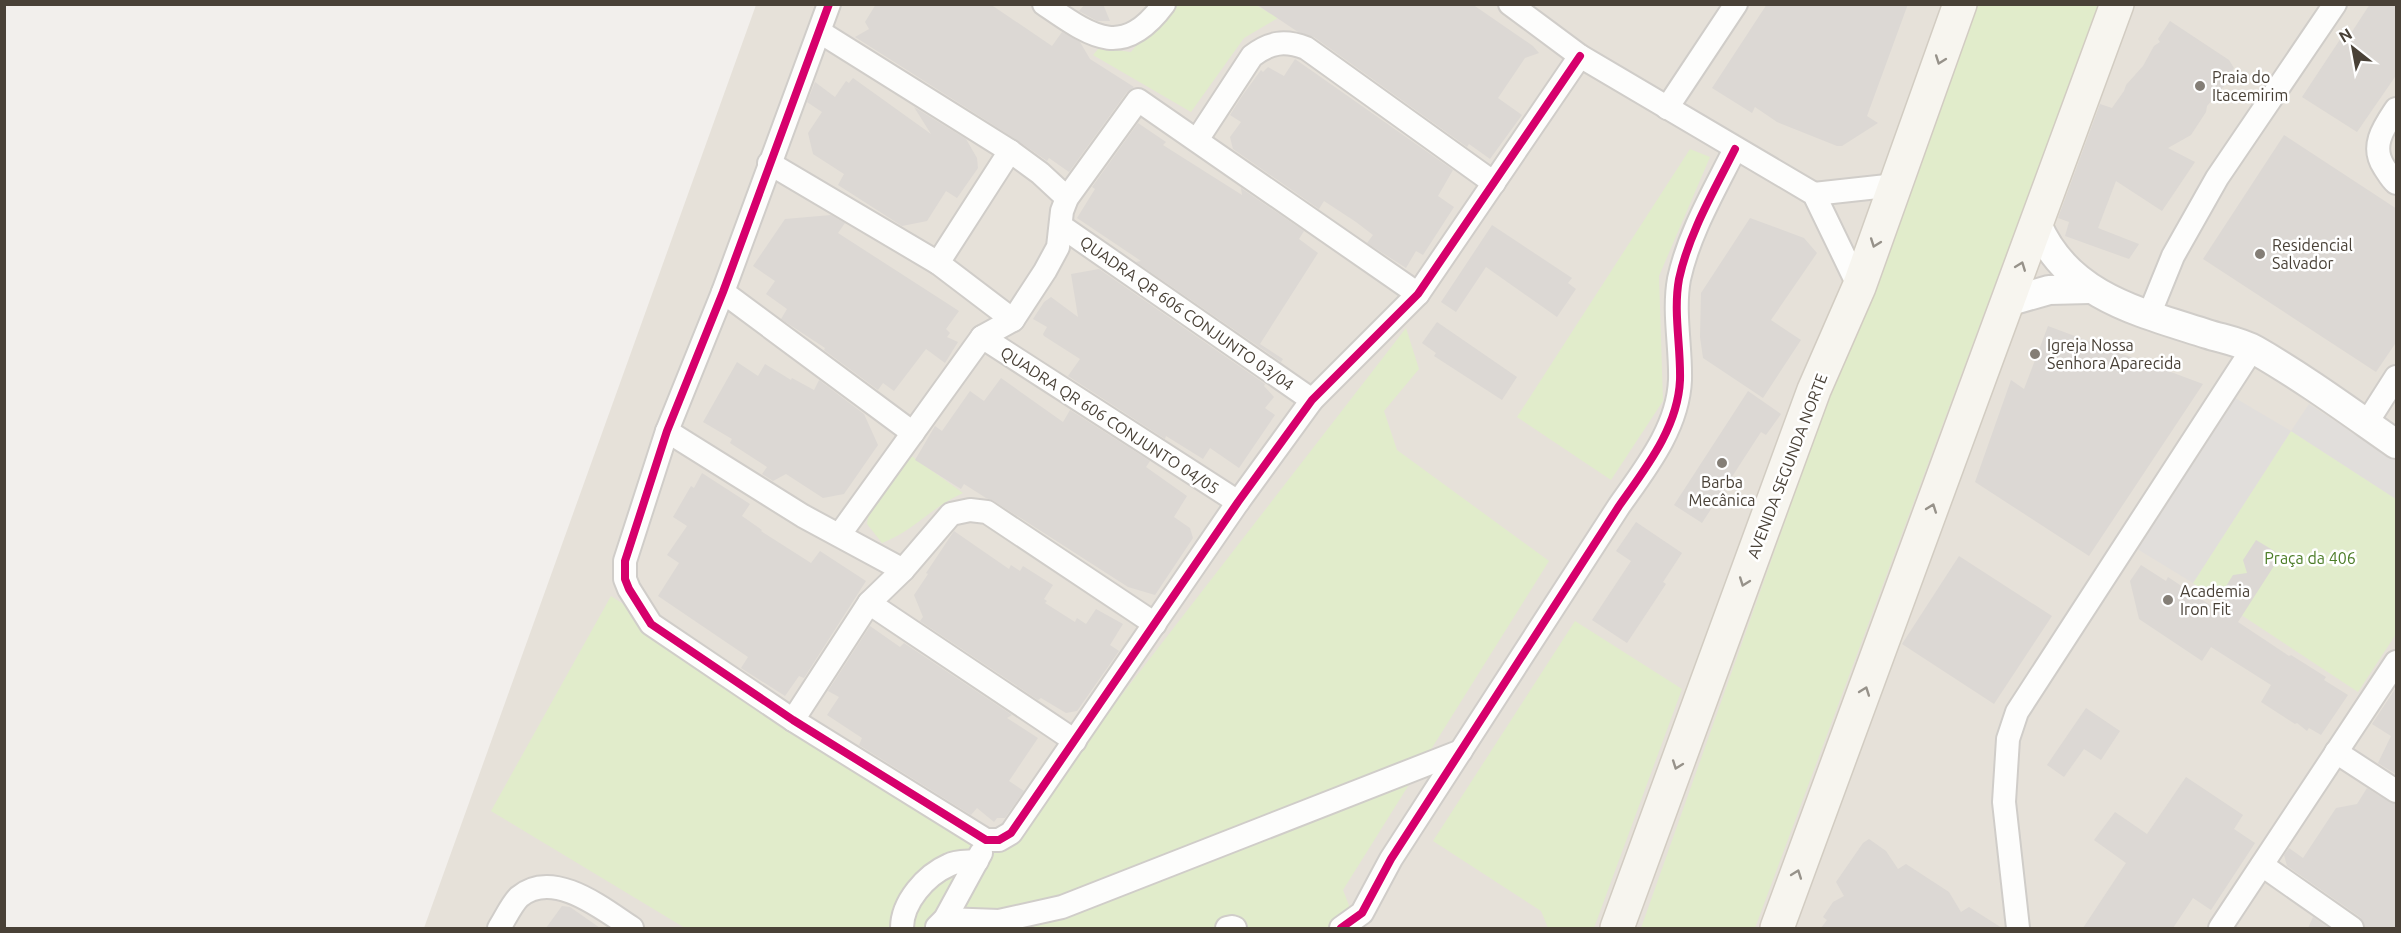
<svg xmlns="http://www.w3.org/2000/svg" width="2401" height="933" font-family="Ubuntu,sans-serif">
<rect width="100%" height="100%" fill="#f2efec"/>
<polygon fill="#e6e1d9" points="756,5 2396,5 2396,928 424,928"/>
<g fill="#e1eccb">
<polygon points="1170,5 1256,5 1278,18 1244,38 1191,112 1093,55 1099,48 1131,52"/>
<polygon points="1968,5 2099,5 1755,928 1641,928"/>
<polygon points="1690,149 1710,157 1659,276 1663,401 1611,480 1517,417"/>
<polygon points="1406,328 1419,369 1384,411 1397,450 1549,561 1343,890 1357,926 1361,928 685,928 491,811 611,596 1000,852"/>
<polygon points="2291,431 2396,499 2396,634 2358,692 2193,583"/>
<path d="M906 452 963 493C933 506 912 532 882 543L867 524 869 510Z"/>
<polygon points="1575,621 1682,689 1594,928 1548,928 1541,911 1433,841"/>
</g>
<polygon fill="#e1dedb" points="2225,392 2291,431 2309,404 2396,461 2396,499 2291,431 2193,583 2129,544"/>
<g fill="#dcd8d4">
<polygon points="876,4 990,4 1052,46 1062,32 1080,42 1090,59 1134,87 1127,92 1069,172 1049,158 1047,161 1017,140 855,37 869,29 865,22"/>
<polygon points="1085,4 1103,4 1110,21 1097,21 1079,11"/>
<polygon points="1256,4 1472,4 1533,46 1539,53 1525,58 1498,98 1522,115 1490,159 1469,144 1467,147 1314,37 1298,32"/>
<polygon points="1767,4 1908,4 1867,116 1878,123 1842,146 1837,146 1777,122 1755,107 1752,113 1712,88"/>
<polygon points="2370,4 2397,4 2397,74 2357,132 2302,97 2341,38 2346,41"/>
<polygon points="2170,21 2229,60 2234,68 2224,86 2207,106 2206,112 2191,135 2168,148 2195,162 2162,211 2116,181 2098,228 2139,244 2129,259 2065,236 2069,222 2058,218 2100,104 2112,108 2124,91 2126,85 2143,66 2154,46 2160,42 2158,39"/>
<polygon points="1295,59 1453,170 1438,196 1454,207 1423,255 1416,251 1406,268 1367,243 1373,235 1356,222 1324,201 1319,209 1233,149 1230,137 1241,122 1230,115 1242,96 1261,70 1263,72 1268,67 1284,76"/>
<polygon points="853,78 931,134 914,107 966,139 977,158 978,168 957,198 946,191 927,221 902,226 838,185 844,174 813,154 808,133 822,112 807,102 815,82 835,97 846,81 849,83"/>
<polygon points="1138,123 1166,142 1163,145 1242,195 1241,188 1304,231 1299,239 1318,253 1260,344 1283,359 1281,362 1136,262 1141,261 1077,218 1095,189 1092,187"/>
<polygon points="2284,135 2397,209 2397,341 2376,372 2203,259"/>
<polygon points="831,215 845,223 838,233 959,311 946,329 950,333 947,337 958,342 945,363 926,349 894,391 883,383 878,390 824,350 825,348 781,319 787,309 766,294 775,281 753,266 785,219"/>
<polygon points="1750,218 1804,238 1817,253 1771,320 1801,340 1763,398 1703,358 1700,337 1701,293"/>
<polygon points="1492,225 1572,278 1568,283 1576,289 1557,317 1486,267 1456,312 1441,302"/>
<polygon points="1099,269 1265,384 1264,386 1274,397 1265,408 1275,415 1239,468 1210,448 1203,459 1166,436 1165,439 1068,376 1080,359 1044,336 1043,334 1047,327 1033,319 1044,302 1051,297 1078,317 1071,274"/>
<polygon points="1437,322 1517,377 1502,400 1434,356 1436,353 1422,343"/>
<polygon points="2048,326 2203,384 2089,556 1975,482 2011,380 2024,389"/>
<polygon points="737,362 758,376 765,364 791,380 792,378 814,390 819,380 864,414 878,445 844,494 823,498 786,474 773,481 762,474 767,467 730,443 732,439 703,422"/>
<polygon points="1001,378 1063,422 1070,410 1150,461 1146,467 1187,496 1174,517 1190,528 1193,538 1155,595 1128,587 994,501 986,498 964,484 961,489 915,460 935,426 942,431 970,391 984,401"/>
<polygon points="1748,391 1781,414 1766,435 1761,432 1702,523 1674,505"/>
<polygon points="702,473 750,504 742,516 762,530 761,531 811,563 820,551 866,581 804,678 799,676 785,696 741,668 748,657 658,596 679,563 667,555 687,526 673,517 691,486 694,488"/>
<polygon points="1636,522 1682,553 1663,582 1666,584 1627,643 1592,620 1631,561 1616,551"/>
<polygon points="954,531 1009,569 1011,565 1020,571 1023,566 1053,585 1044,599 1047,601 1045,603 1075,622 1077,618 1086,624 1096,609 1123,624 1110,645 1119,651 1077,711 1066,713 1041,698 1038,700 920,621 923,617 914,595 928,574 926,573"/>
<polygon points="2256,540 2281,555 2238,622 2289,656 2291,655 2326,677 2324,680 2348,695 2321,735 2309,728 2307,731 2297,723 2295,724 2261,702 2271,685 2211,647 2202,661 2139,619 2130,581 2141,565 2166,581 2168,577 2213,607 2233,575 2247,573 2243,560"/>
<polygon points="1959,556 2052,616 1994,704 1902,644"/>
<polygon points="870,626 900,647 904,643 1012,715 1007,718 1038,738 1009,781 1024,791 1005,818 997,818 994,822 977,808 971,815 859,745 862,738 827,715 839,697 828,691"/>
<polygon points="2397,686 2397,775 2378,763 2391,736 2372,724"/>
<polygon points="2086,708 2120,731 2101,760 2084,749 2064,777 2047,765"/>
<polygon points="2186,777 2243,815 2234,829 2255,843 2211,910 2193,898 2173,928 2083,928 2126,863 2094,840 2115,812 2147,834"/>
<polygon points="2367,788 2389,802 2397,804 2397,928 2365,928 2360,917 2287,866 2284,855 2289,848 2303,858 2336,808 2357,804"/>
<polygon points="1869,839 1886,851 1898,869 1906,864 1949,892 1961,912 1969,907 2002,928 1821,928 1827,920 1823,917 1833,902 1844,896 1836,882 1863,843"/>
<polygon points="562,906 570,907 600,928 546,928"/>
<polygon points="2313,917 2329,928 2308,928"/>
</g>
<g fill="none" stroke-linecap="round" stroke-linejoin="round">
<g stroke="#d0cdc9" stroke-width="26">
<g id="minor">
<polyline points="829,4 723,292 667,431 625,561 625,579 629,589 651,624 793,720 986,840 999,840 1011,833 1238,502 1312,400 1418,294 1580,56"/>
<path d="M1044 4C1091 36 1122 61 1164 4"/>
<polyline points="1510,4 1580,56 1814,194 1859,287"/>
<polyline points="820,32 1010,151 1040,173 1067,198"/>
<polyline points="1667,108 1736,4"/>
<path d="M2396 109C2384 127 2370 146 2384 167 2388 173 2391 179 2396 183"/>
<path d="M1197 140 1252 56C1270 42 1285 40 1306 48L1494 183"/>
<polyline points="769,163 938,263 1013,320"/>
<polyline points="1814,194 1896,185"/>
<polyline points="1061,226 1312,400"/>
<polyline points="938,263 1010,151"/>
<polyline points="723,292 913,433"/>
<polyline points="2149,315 2173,256 2217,178 2335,4"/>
<polyline points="982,337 1238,502"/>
<polyline points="2366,424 2396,377"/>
<polyline points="667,431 803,516 903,570 869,603 793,720"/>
<polyline points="840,534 982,337 1013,320 1045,271 1058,247 1062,211 1067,198 1138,100 1418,294"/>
<polyline points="903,570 951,514 970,510 987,512 1155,624"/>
<polyline points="869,603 1075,741"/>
<polyline points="2336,752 2396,791"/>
<polyline points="2262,865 2352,928"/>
<polyline points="945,919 999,921 1062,907 1461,751"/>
<polyline points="937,927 945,919 981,853"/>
<path d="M499 928C505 919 511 905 519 897 553 868 603 909 632 928"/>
<path d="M902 928C902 902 926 875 949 865 956 861 969 862 977 861"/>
<polyline points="1227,928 1232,927 1235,928"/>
<path d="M1341 928 1362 913 1391 859 1619 506C1645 469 1678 428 1680 380 1681 347 1673 312 1679 279 1689 233 1714 191 1735 149"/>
<polyline points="2018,928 2004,802 2008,739 2017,712 2253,348"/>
<polyline points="2220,928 2396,662"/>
</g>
</g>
<g stroke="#d0cdc9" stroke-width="32">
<g id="tertiary">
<path d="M2037 224C2067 296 2139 312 2207 334 2223 339 2241 342 2255 350 2304 378 2350 412 2396 444"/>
<polyline points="2007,302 2049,290 2090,289"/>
</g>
</g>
<g stroke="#d2ccc2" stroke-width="36">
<g id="secondary">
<polyline points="1617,928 1814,390 1859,287 1960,4"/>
<polyline points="1777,928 2117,4"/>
</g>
</g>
<use href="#minor" stroke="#fdfdfc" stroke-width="22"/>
<use href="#tertiary" stroke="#fdfdfc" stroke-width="28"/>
<use href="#secondary" stroke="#f7f5ef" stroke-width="33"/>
<g stroke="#fff" stroke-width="11">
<g id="cycleway">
<polyline points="829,4 723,292 667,431 625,561 625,579 629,589 651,624 793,720 986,840 999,840 1011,833 1238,502 1312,400 1418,294 1580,56"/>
<path d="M1341 928 1362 913 1391 859 1619 506C1645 469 1678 428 1680 380 1681 347 1673 312 1679 279 1689 233 1714 191 1735 149"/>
</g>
</g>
<use href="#cycleway" stroke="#d6006c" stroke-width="8"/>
</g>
<defs><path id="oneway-chevron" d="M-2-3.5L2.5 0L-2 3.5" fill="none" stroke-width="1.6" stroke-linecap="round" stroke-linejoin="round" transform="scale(1.5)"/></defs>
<g stroke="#97928a">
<use href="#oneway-chevron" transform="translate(1940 60) rotate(110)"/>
<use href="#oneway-chevron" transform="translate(1875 243) rotate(110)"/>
<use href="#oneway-chevron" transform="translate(2021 266) rotate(-69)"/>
<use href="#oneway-chevron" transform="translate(1932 508) rotate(-70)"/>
<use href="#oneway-chevron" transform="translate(1744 582) rotate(110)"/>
<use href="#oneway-chevron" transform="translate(1865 691) rotate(-70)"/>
<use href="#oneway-chevron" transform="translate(1677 765) rotate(110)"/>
<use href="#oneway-chevron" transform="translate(1797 874) rotate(-70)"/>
</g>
<g fill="#847e76" stroke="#fff" stroke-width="2">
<circle cx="2200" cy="86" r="6"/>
<circle cx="2260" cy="254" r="6"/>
<circle cx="2035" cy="354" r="6"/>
<circle cx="1722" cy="463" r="6"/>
<circle cx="2168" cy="600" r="6"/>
</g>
<g text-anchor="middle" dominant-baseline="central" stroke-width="5" stroke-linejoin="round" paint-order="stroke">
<g font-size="16" fill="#494137" stroke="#fff" text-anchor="start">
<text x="2212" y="77">Praia do<tspan x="2212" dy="18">Itacemirim</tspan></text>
<text x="2272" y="245">Residencial<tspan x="2272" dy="18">Salvador</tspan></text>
<text x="2047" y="345">Igreja Nossa<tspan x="2047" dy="18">Senhora Aparecida</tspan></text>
<text x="1722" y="482" text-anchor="middle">Barba<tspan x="1722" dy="18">Mecânica</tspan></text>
<text x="2180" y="591">Academia<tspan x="2180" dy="18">Iron Fit</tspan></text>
</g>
<g font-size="16" fill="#494137" stroke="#fff">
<text transform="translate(1187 313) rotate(35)">QUADRA QR 606 CONJUNTO 03/04</text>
<text transform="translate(1110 420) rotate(33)">QUADRA QR 606 CONJUNTO 04/05</text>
<text transform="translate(1787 466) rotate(-69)">AVENIDA SEGUNDA NORTE</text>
</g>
<g font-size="16" fill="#4c7d28" stroke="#fff">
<text x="2310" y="558">Praça da 406</text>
</g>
</g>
<rect width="2401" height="933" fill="none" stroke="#494137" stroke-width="12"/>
<g transform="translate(2353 48) rotate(329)" stroke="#ffffff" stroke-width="4.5" paint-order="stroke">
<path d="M0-4.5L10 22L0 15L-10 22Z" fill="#494137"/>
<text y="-9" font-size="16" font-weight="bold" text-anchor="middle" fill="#494137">N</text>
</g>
</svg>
